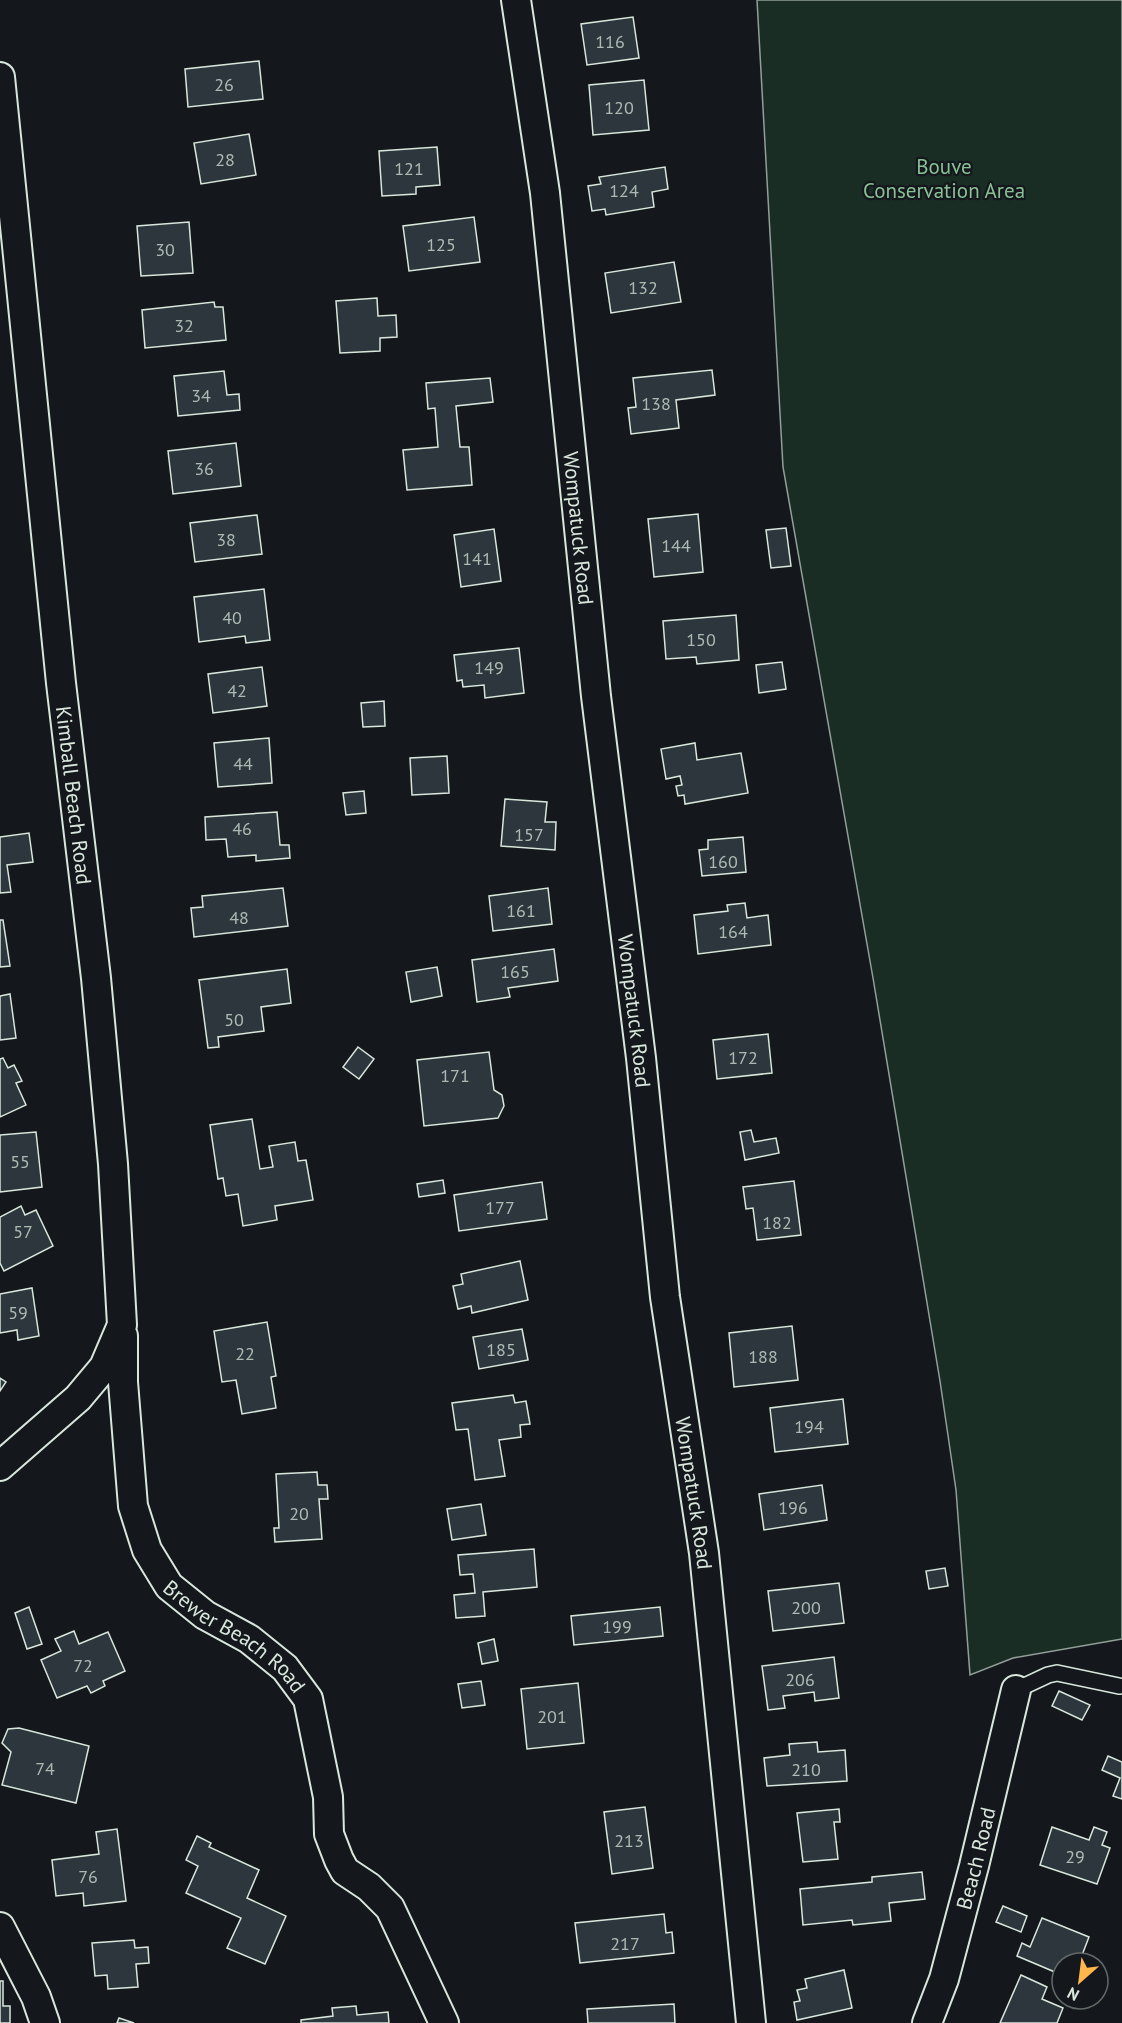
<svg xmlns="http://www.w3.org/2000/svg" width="1122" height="2023" font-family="'PT Sans',sans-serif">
<rect width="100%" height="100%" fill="#14181c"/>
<polygon fill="#1a2d24" stroke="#939e99" stroke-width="1.5" points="757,0 1122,0 1122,1639 1013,1658 970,1675 956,1490 940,1381 873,978 783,467"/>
<g fill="#2c363c" stroke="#d8e6dc" stroke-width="1.5">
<polygon points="633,17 639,58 587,65 581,24"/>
<polygon points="259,61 263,99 188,107 185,69"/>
<polygon points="644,80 649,130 593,135 589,85"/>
<polygon points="249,134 256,175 201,184 194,143"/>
<polygon points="437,147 440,185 416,187 416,194 382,196 379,151"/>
<polygon points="665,167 668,189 652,192 654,207 606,215 605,209 592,211 588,186 601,184 599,177"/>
<polygon points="474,217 480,262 409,271 403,226"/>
<polygon points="189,222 193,273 141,276 137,226"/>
<polygon points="674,262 681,302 611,313 605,273"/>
<polygon points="377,298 378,316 396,315 397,337 380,338 380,351 340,353 336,301"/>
<polygon points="214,302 215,307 223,307 226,340 145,348 142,310"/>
<polygon points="712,370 715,395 676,400 679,428 631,434 628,408 636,407 633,378"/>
<polygon points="224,371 227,395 239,394 240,410 178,416 174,376"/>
<polygon points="490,378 493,402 456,406 460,447 469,447 472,485 407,490 403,450 438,447 435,408 428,409 426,383"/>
<polygon points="236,443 241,486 173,494 168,451"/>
<polygon points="698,514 703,572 654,577 648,519"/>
<polygon points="257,515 262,554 195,562 190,523"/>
<polygon points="786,528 791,566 771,568 766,530"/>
<polygon points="494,529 501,581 461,587 454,535"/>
<polygon points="264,589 270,640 246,643 245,636 199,642 194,597"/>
<polygon points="736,615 739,660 697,664 696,657 666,659 663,621"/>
<polygon points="519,648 524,693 485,698 484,685 463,687 462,680 457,681 454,655"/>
<polygon points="782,662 786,689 759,693 756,665"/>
<polygon points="262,667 267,706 213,713 208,674"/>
<polygon points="384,701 385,726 363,727 361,703"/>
<polygon points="269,738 272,783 218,787 214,743"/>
<polygon points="695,743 697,760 741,753 748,793 685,804 684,795 678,796 676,786 682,785 680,776 666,779 661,749"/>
<polygon points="447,756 449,793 412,795 410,758"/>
<polygon points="364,791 366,813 346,815 343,793"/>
<polygon points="505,799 547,802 545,822 556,822 555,850 501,846"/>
<polygon points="277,812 280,845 289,845 290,858 256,861 256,855 228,857 226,839 206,840 205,817"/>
<polygon points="29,833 33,862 7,865 11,892 0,893 0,837"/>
<polygon points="743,837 746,872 702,876 699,850 708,849 708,840"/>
<polygon points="283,888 288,926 194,937 191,908 203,907 202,896"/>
<polygon points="548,888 552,924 493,931 489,896"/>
<polygon points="745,903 747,918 768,915 771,945 698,954 694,915 728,911 727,905"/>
<polygon points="0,920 3,920 10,966 0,967"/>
<polygon points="554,949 558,981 508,988 510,997 477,1002 472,960"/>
<polygon points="437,967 442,996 411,1002 406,972"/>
<polygon points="287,969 291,1003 261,1007 264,1031 218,1037 219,1047 208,1048 199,980"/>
<polygon points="10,994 16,1038 0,1040 0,996"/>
<polygon points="768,1034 772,1073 717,1079 713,1040"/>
<polygon points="358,1047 374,1059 359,1079 343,1067"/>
<polygon points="489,1052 494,1090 502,1095 504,1106 498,1118 424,1126 417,1060"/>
<polygon points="3,1058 8,1068 14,1065 22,1081 16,1083 26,1105 0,1117 0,1059"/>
<polygon points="252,1119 260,1169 273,1167 269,1146 295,1142 298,1161 306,1160 313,1200 275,1206 277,1220 243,1226 238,1194 226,1196 223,1178 218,1179 210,1125"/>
<polygon points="751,1130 754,1142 776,1138 779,1153 745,1160 740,1132"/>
<polygon points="36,1132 42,1187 0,1192 0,1135"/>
<polygon points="443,1180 445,1193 419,1197 417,1184"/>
<polygon points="794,1181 801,1235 757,1240 753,1208 746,1209 743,1187"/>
<polygon points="542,1182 547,1219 459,1231 454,1195"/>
<polygon points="21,1206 25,1215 36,1210 53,1246 4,1271 0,1263 0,1217"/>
<polygon points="520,1261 528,1300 472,1313 471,1306 458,1309 453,1286 463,1284 461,1274"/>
<polygon points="32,1288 39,1336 18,1340 17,1330 0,1333 0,1294"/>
<polygon points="267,1322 276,1376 271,1377 276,1408 242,1414 236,1380 222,1382 214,1331"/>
<polygon points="792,1326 798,1380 734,1387 729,1333"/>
<polygon points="522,1329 528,1360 479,1369 473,1337"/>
<polygon points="0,1378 6,1382 0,1391"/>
<polygon points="513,1395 515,1403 526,1401 530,1424 520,1425 521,1437 499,1440 505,1476 475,1480 468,1429 456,1430 452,1403"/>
<polygon points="843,1399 848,1444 775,1452 770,1408"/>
<polygon points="317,1472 318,1485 327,1485 328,1499 319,1499 322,1539 275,1542 274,1528 279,1528 276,1474"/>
<polygon points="822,1485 827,1520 764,1530 759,1494"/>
<polygon points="481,1504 486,1535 452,1540 447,1509"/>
<polygon points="534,1549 537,1587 483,1592 485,1616 456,1618 454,1595 475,1593 473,1574 460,1575 458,1555"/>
<polygon points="945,1568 948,1586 929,1589 926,1571"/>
<polygon points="839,1583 844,1623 773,1631 768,1591"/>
<polygon points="29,1607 42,1644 27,1649 15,1613"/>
<polygon points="660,1607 663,1636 574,1645 571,1616"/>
<polygon points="74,1631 79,1644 108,1632 125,1671 103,1681 105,1686 91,1693 87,1686 57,1698 41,1660 61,1651 55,1639"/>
<polygon points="494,1639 498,1661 482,1664 478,1643"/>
<polygon points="834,1657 839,1698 815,1701 814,1692 783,1696 785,1708 768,1710 762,1666"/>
<polygon points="481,1681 485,1705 462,1708 458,1684"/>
<polygon points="578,1683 584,1743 527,1749 521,1689"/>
<polygon points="1059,1691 1090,1705 1082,1720 1052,1706"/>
<polygon points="19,1728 89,1746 76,1803 2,1785 11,1752 2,1743 8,1729"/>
<polygon points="817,1742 818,1752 845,1750 847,1781 767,1786 764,1758 790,1755 789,1744"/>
<polygon points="1108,1756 1122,1762 1122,1799 1113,1796 1120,1778 1102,1770"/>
<polygon points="645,1807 653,1868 612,1874 604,1812"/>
<polygon points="839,1809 840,1822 834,1822 838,1859 803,1862 797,1813"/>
<polygon points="1052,1827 1089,1840 1094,1827 1107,1832 1102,1845 1110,1848 1097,1884 1040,1865"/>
<polygon points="117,1829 126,1901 84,1906 83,1893 56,1896 52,1860 99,1854 96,1832"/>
<polygon points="197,1836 211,1843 209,1847 259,1870 247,1898 286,1916 265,1964 227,1948 241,1918 186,1893 198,1866 186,1860"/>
<polygon points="922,1872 925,1899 889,1903 891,1921 853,1925 852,1920 803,1925 800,1889 872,1882 872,1877"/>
<polygon points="1003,1906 1027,1916 1021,1932 996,1922"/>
<polygon points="664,1914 666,1933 672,1932 674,1953 580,1963 575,1923"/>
<polygon points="1042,1918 1089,1937 1079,1963 1062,1963 1062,1975 1017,1956 1022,1943 1030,1947"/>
<polygon points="134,1940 135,1948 148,1947 149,1963 136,1964 138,1987 108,1989 107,1975 95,1976 92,1943"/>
<polygon points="844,1970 852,2008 797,2020 794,2002 800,2001 797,1990 807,1988 805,1979"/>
<polygon points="1021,1975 1047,1987 1042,1999 1063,2008 1057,2023 1000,2023"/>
<polygon points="0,1981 3,1981 3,2006 10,2006 10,2023 0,2023"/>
<polygon points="674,2004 675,2023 588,2023 587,2009"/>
<polygon points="356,2006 357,2015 388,2012 389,2023 301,2023 301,2020 333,2016 332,2008"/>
<polygon points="119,2018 134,2023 117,2023"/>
</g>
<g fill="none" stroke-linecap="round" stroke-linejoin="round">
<g stroke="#d8e6dc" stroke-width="18">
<polyline id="lane" points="1016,1690 1048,1675 1057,1673 1119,1686"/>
</g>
<g stroke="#d8e6dc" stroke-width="32">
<g id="street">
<path id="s1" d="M516 0 545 193 596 696 641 1058 665 1297 704 1553 751 2023"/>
<path id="s2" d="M0 77 61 683 96 978 113 1164 122 1325 104 1367 78 1398 0 1466"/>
<path id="s3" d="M123 1336V1382L133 1506 147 1550 169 1586 205 1615 249 1639 285 1668 308 1699 328 1797 329 1834 339 1860 345 1871 369 1887 390 1908 444 2023"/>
<polyline points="0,1927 36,1997 45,2023"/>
<path id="s4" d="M927 2023 944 1979 974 1866 1016 1690"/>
</g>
</g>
<use href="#lane" stroke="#14181c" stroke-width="15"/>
<use href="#street" stroke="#14181c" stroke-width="28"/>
</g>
<g text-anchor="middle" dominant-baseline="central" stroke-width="4.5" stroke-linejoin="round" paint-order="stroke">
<g font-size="18" fill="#adbab4">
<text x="610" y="41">116</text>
<text x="224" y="84">26</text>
<text x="619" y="107">120</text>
<text x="225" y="159">28</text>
<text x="409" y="168">121</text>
<text x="624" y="190">124</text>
<text x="441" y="244">125</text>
<text x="165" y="249">30</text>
<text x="643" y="287">132</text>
<text x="184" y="325">32</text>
<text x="201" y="395">34</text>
<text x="656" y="403">138</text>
<text x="204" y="468">36</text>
<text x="226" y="539">38</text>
<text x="676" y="545">144</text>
<text x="477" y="558">141</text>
<text x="232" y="617">40</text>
<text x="701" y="639">150</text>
<text x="489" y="667">149</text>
<text x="237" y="690">42</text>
<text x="243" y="763">44</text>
<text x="242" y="828">46</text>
<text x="529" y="834">157</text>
<text x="723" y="861">160</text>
<text x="521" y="910">161</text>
<text x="239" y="917">48</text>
<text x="733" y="931">164</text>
<text x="515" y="971">165</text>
<text x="234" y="1019">50</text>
<text x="743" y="1057">172</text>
<text x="455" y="1075">171</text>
<text x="20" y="1161">55</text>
<text x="500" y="1207">177</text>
<text x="777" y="1222">182</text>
<text x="23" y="1231">57</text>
<text x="18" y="1312">59</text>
<text x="501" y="1349">185</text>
<text x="245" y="1353">22</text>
<text x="763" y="1356">188</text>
<text x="809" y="1426">194</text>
<text x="793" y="1507">196</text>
<text x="299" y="1513">20</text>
<text x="806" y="1607">200</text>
<text x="617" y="1626">199</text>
<text x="83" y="1665">72</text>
<text x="800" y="1679">206</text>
<text x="552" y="1716">201</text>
<text x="45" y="1768">74</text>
<text x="806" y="1769">210</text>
<text x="629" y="1840">213</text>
<text x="1075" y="1856">29</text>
<text x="88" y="1876">76</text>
<text x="625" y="1943">217</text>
</g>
<g font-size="21" fill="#8ac095" stroke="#14181c">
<text x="944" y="166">Bouve<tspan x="944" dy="24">Conservation Area</tspan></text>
</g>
<g font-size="21" fill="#d8e6dc" stroke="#14181c">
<text stroke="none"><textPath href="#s1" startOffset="532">Wompatuck Road</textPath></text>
<text stroke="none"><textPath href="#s2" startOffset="722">Kimball Beach Road</textPath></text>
<text stroke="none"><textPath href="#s1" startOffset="1018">Wompatuck Road</textPath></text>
<text stroke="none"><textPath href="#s1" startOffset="1504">Wompatuck Road</textPath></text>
<text stroke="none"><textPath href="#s3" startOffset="342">Brewer Beach Road</textPath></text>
<text stroke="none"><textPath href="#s4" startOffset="172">Beach Road</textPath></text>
</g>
</g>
<g transform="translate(1080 1981) rotate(208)"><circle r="28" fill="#14181c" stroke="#626a69" stroke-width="1.5"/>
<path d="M0-4.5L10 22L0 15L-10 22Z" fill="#ffb74d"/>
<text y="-9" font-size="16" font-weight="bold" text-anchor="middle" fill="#d8e6dc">N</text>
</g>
</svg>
